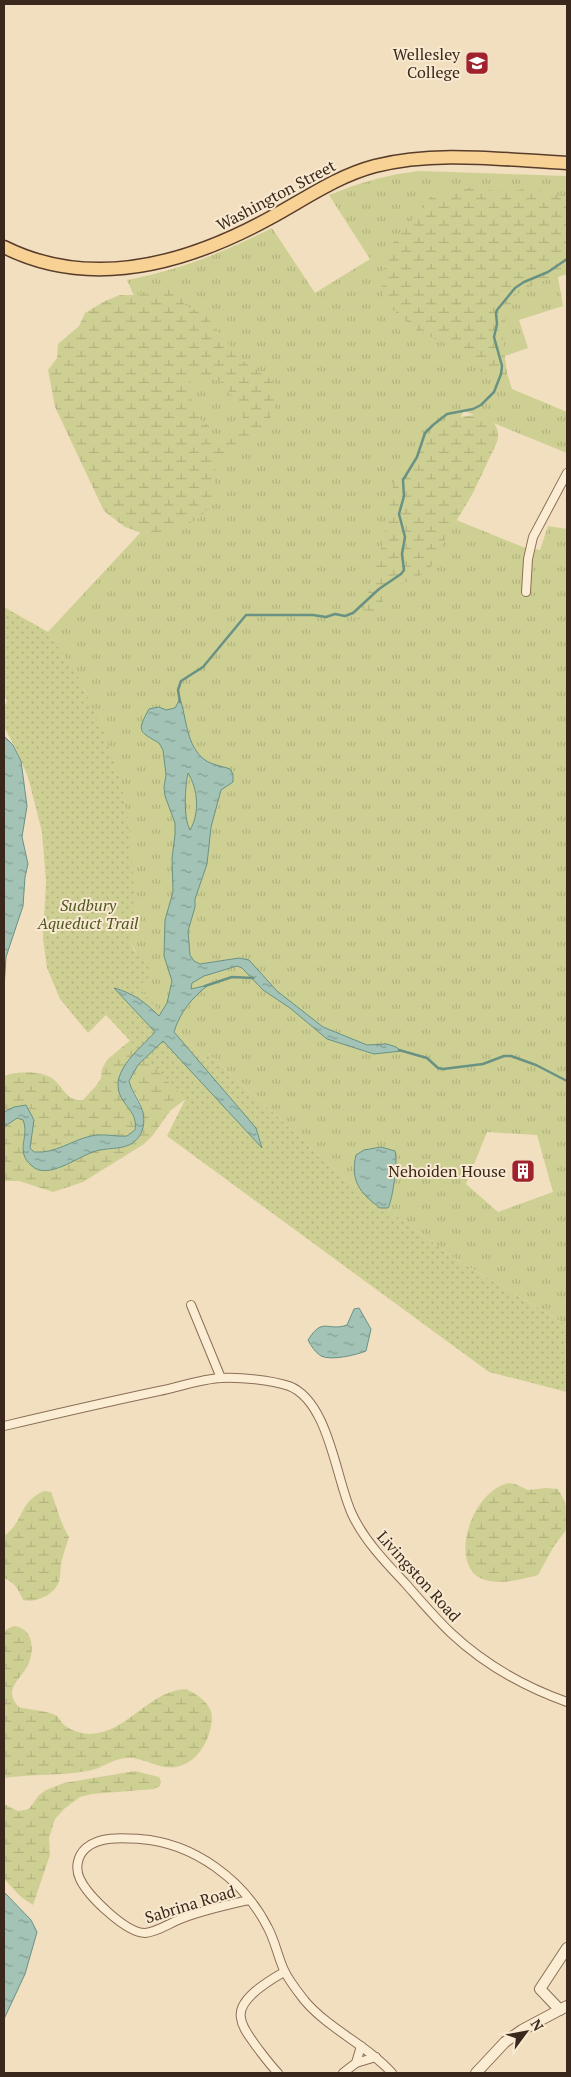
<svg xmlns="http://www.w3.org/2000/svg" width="571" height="2077" font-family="'PT Serif',serif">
<defs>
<pattern id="grass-tufts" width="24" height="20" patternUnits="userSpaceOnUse" patternTransform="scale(1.25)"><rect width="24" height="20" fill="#ced093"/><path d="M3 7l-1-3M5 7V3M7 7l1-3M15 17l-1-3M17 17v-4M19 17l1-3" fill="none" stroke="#b2b37e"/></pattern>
<pattern id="wetland-marsh" width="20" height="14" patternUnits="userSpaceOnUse" patternTransform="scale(1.25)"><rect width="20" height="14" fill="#ced093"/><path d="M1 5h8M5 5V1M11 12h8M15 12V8" fill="none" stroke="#b2b37e"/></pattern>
<pattern id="park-dots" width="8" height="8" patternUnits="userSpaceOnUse" patternTransform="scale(1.25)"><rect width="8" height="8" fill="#ced093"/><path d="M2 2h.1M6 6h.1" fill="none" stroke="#b2b37e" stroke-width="1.8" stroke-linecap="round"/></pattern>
<pattern id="water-ripples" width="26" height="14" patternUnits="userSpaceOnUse" patternTransform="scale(1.25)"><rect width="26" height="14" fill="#a3c3b7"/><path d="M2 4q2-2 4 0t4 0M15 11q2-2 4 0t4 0" fill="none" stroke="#869e94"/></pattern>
</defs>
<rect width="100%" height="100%" fill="#f1dfc0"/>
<path fill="url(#grass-tufts)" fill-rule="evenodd" d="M420 171 567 176V274L558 277 563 306 519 320 528 348 502 357 512 389 567 412V453L464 411 412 502 523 547 540 550 548 526 567 529V1325L457 1260 344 1178 209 1054 205 1060 137 987V954L131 943 130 935 133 919 85 691 70 666 47 633 207 461 127 280C183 269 222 253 272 228L315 293 370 259 329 195C362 182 385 175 420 171ZM487 1132 537 1135 553 1192 498 1212 466 1184Z"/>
<g fill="url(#wetland-marsh)" fill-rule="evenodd">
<polygon points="475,186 498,192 515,191 529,187 567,198 567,271 524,289 513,298 506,316 503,340 507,373 505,378 500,380 480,371 466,357 442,342 416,330 384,302 382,285 385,255 401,231 422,210 428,199 440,191 454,192"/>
<path d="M160 287H168L177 290 185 305 206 316 241 360 271 379 276 385 277 400 271 417 253 435 221 460 215 470 213 496 209 507 199 518 190 523 164 534 147 535 125 527 104 511 55 407 48 370 57 358 58 344 79 326 85 313 105 301 120 295H135ZM198 374 223 383 236 402 243 415 241 427 233 438 225 439 212 438 209 426 201 420 192 403 190 379Z"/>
<path d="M482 414C493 421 501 427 497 442L473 493 437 553 430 569 413 580 394 586 375 612 356 620 364 608 383 542 394 481 413 459 426 437 460 417Z"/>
<path d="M141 1031 145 1043 127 1061 130 1110 136 1123 133 1134C119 1140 105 1133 90 1136 71 1140 54 1154 34 1152L30 1148 34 1120 14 1107 4 1112V1076C17 1071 41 1070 53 1079 65 1088 65 1101 83 1100L96 1086 101 1078 102 1069 107 1060Z"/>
<path d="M156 1048 186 1099 170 1111 153 1135 144 1144 83 1182 53 1192 19 1181H4V1127L17 1118 23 1120C27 1131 22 1139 23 1150L48 1170C65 1166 79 1155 95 1151 104 1148 112 1149 121 1147 142 1144 147 1123 141 1105 138 1096 132 1090 129 1081L138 1065Z"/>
<path d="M509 1483 515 1484 528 1490 546 1488 558 1489 564 1500 567 1511V1529L554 1546 538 1575C523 1579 501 1585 485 1580 446 1568 471 1490 509 1483Z"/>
<path d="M44 1491 51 1492C57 1508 60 1522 69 1537 66 1546 63 1555 61 1564 60 1571 61 1578 58 1584 52 1596 35 1603 23 1600 19 1590 14 1582 4 1578V1536C26 1520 17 1503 44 1491Z"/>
<path d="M14 1626C32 1628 35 1647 29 1663 23 1678 1 1689 19 1707 30 1710 42 1710 53 1714 59 1716 60 1721 64 1725 70 1730 82 1734 90 1734 128 1733 149 1690 186 1689 202 1697 216 1707 211 1726 207 1748 190 1771 165 1767 153 1765 140 1757 127 1758 114 1758 101 1769 88 1771 60 1776 31 1774 4 1778V1634L7 1629Z"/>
<polygon points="135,1771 159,1777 161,1781 160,1786 154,1789 92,1794 80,1797 64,1809 55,1819 49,1838 50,1855 33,1905 21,1897 4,1879 4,1804 18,1811 24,1810 29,1809 39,1795 46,1790 64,1783"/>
</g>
<polygon fill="url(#park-dots)" points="4,607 48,632 79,679 104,733 121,781 130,833 134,892 131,943 134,950 150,969 148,978 138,987 205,1060 209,1054 344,1178 457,1260 567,1325 567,1392 489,1372 167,1136 185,1100 106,1015 88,1033 60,999 47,968 43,938 46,881 42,832 28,777 16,749 4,727 4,707 7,701 4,695"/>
<g fill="url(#water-ripples)" stroke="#699284" fill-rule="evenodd">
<path d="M180 699C187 719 186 746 205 760 212 765 222 766 230 769L233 774V782L221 790 211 827 207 864 195 899V907L188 931 190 955 194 961 200 964 239 958 249 960 277 991 323 1027 367 1045 387 1044 396 1047 401 1051 374 1054 327 1039 290 1008 263 990 242 968 237 966 204 976 192 983 191 989 208 985C192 998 180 1012 174 1032L256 1128 262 1148 163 1041 138 1065 129 1081C134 1099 149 1109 142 1131 140 1137 135 1142 129 1145 121 1149 106 1148 96 1151 80 1155 48 1181 32 1166 14 1151 30 1137 23 1120L17 1118 4 1127V1112L14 1107 26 1105 34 1120 30 1148 34 1152C55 1154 72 1140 91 1136 104 1133 115 1137 127 1136L135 1130C137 1117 131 1112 124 1102 104 1075 139 1050 155 1032L114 988C133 993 145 1002 159 1016L167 1003 172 981 164 956 165 920 173 892 172 858 175 835V823L165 796 164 787 166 775 163 750 159 743C138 731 137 731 149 709L159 707 166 710 175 708ZM188 773C198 789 200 813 190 830 183 818 185 786 188 773Z"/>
<polygon points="4,736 13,745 21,761 27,806 22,837 28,864 25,877 23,906 6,957 4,988"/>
<path d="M381 1147 395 1151C398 1160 393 1199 388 1208H380C360 1193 350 1181 356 1155L364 1150Z"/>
<path d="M359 1308 371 1329 366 1351C356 1355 331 1361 321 1356 315 1352 311 1346 308 1340 323 1316 327 1332 347 1325L354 1309Z"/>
<polygon points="4,1892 31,1920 37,1932 25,1974 4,2019"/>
</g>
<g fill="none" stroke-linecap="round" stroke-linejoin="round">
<g stroke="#699284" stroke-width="2.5">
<polyline points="180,702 178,690 181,681 203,667 246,615 313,615 326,617 335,614 345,616 353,613 379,589 401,574 404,570 402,554 405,537 399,514 404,496 403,480 417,457 425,433 433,425 447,414 473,409 481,405 494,392 501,374 502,366 494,337 497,324 496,313 497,310 515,288 524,282 548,272 567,259"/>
<polyline points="205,986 232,977 253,978"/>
<polyline points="399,1050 427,1058 438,1068 443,1069 483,1064 504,1056 511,1056 536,1065 567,1081"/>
</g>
<g stroke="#8c6e56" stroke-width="10">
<g id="minor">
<polyline points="526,592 528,559 533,537 567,473"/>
<polyline points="191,1305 221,1378"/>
<path d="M4 1426C55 1414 107 1402 159 1391 179 1387 201 1379 221 1378 240 1377 271 1380 289 1386 329 1401 336 1480 352 1514 364 1540 386 1563 405 1583 420 1600 435 1618 451 1633 484 1664 525 1687 567 1702"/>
<path d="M249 1900C227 1905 204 1910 183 1918 171 1922 158 1932 145 1933 126 1933 88 1896 80 1879 75 1869 77 1856 86 1848 100 1836 123 1838 140 1839 194 1843 244 1880 268 1928 275 1941 278 1957 284 1970 289 1981 298 1992 305 2001 330 2030 367 2045 392 2073"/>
<polyline points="356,2063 376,2057"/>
<path d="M278 2073C270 2065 263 2055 256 2046 250 2037 242 2028 241 2018 237 1999 270 1980 284 1972"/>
<polyline points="343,2073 356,2063 361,2046"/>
</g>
</g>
<g stroke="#8c6e56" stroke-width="12">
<g id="tertiary">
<polyline points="560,2010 540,1989 567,1948"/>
<polyline points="476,2073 505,2042 522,2030 567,2006"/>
</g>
</g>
<g stroke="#593d2b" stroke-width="15">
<path id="primary" d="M4 247C92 291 188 263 270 218 305 199 337 176 375 166 436 150 505 160 567 163"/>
</g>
<use href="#minor" stroke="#fbecd4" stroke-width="8"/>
<use href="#tertiary" stroke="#fbecd4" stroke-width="10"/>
<use href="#primary" stroke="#f8d195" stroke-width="12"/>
</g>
<defs>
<g id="university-square" transform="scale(1.25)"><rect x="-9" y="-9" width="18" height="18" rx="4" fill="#9f222d" stroke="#f8e9d0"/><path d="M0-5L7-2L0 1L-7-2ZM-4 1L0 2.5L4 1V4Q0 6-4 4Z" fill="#fff"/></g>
<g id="building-square" transform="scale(1.25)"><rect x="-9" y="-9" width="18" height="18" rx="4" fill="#9f222d" stroke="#f8e9d0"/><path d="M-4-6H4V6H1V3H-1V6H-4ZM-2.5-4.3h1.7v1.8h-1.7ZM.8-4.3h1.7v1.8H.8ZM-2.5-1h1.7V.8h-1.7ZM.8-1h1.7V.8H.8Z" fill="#fff"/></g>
</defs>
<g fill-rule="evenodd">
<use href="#university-square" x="477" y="63"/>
<use href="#building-square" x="523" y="1171"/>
</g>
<g text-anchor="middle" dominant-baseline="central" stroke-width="4" stroke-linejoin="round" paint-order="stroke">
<g font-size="16" fill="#3a281c" stroke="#f8e9d0" text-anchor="end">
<text x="460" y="54">Wellesley<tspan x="460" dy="18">College</tspan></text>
<text x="506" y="1171">Nehoiden House</text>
</g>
<g font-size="16" fill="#3a281c" stroke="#f8e9d0">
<text transform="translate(276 195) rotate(-28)">Washington Street</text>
<text transform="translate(419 1576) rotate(48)">Livingston Road</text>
<text transform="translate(190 1904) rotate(-17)">Sabrina Road</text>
</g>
<g font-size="16" font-style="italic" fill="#4f5821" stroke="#f8e9d0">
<text x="88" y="905">Sudbury<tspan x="88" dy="18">Aqueduct Trail</tspan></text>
</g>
</g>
<rect width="571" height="2077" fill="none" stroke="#3a281c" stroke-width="10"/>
<g transform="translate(526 2032) rotate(58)" stroke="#f8e9d0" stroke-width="4" paint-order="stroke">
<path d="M0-4L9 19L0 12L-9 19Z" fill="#3a281c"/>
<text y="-8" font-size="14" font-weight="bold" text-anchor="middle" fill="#3a281c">N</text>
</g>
</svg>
